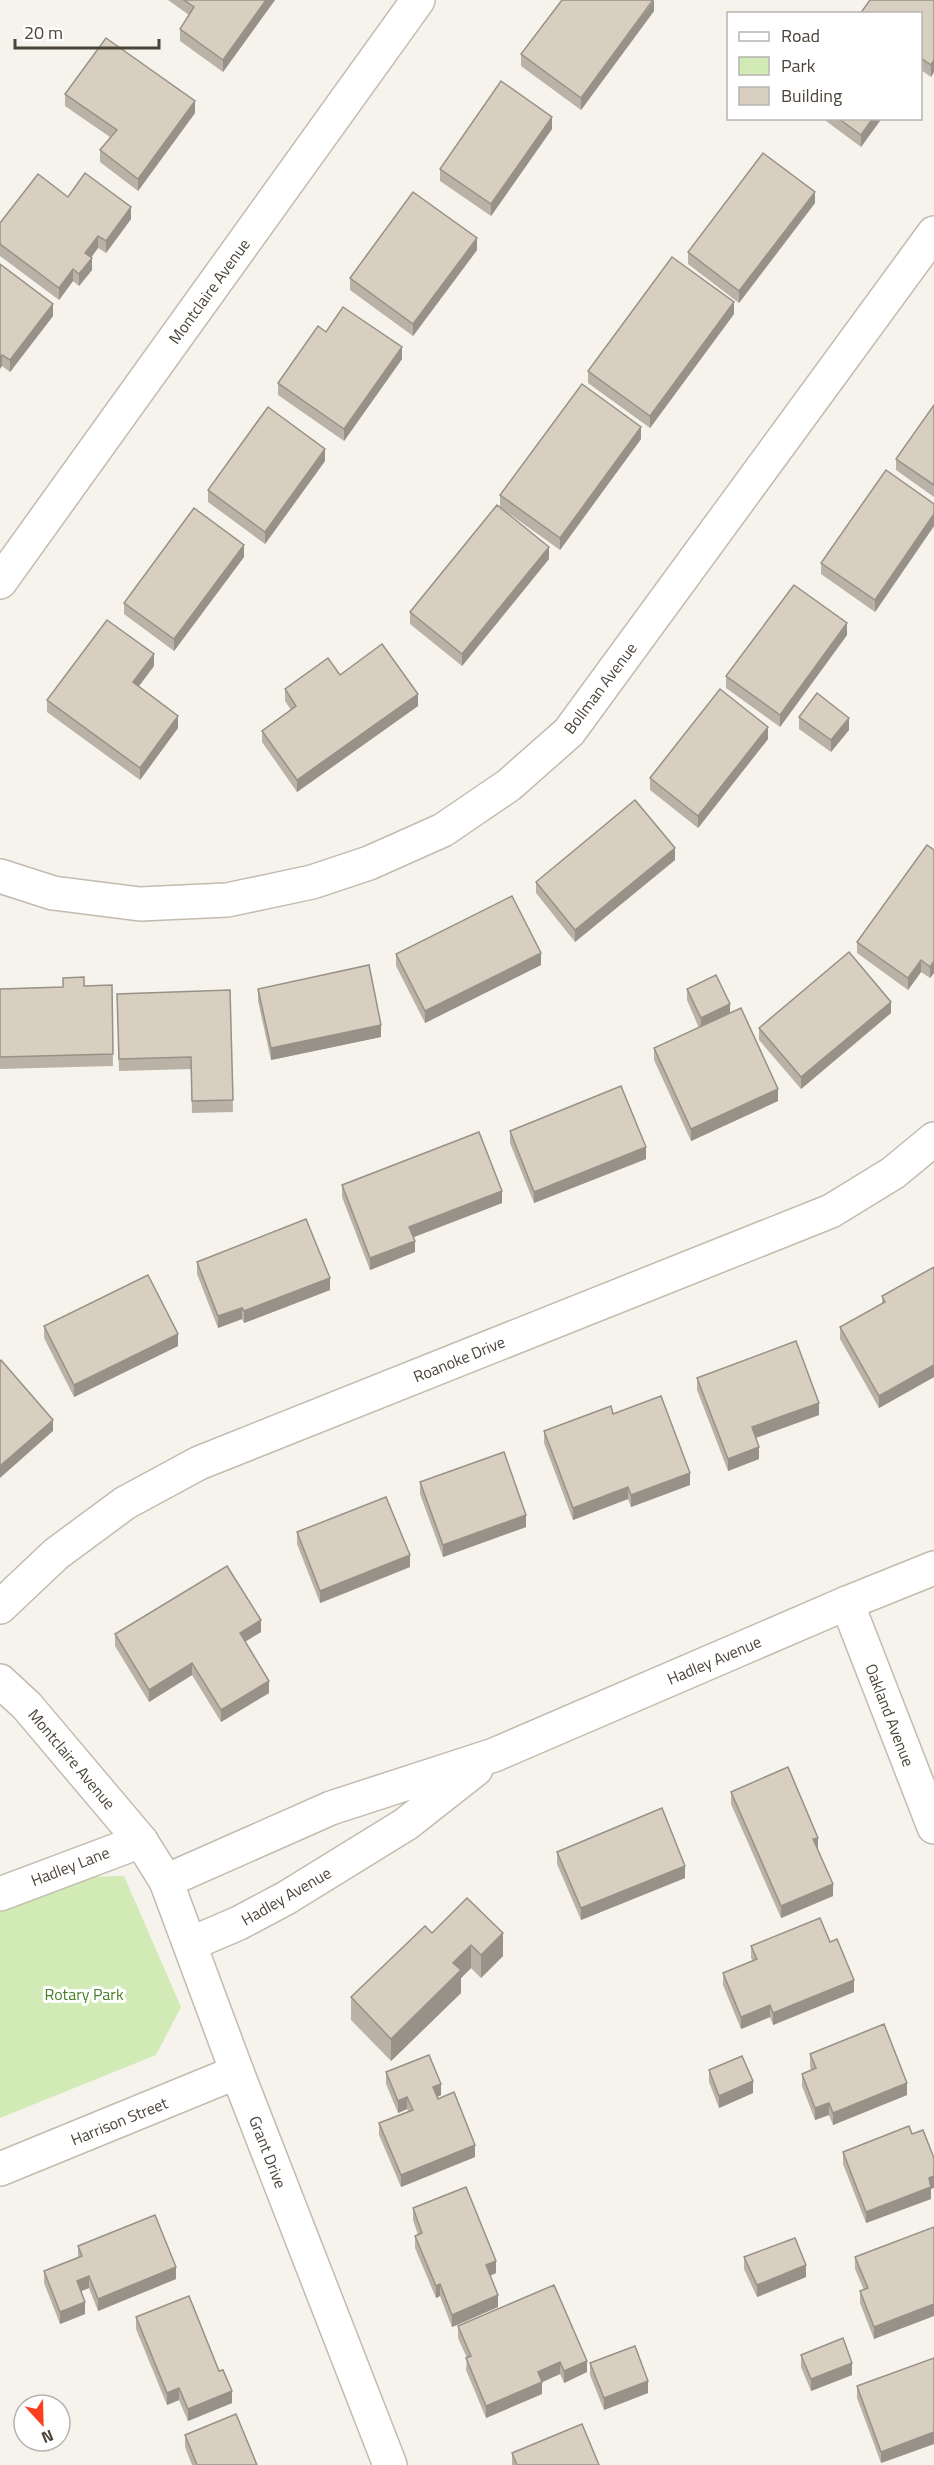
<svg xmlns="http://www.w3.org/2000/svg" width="934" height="2465" font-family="'Titillium Web',sans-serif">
<rect width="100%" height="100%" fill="#f6f3ec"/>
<polygon fill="#d2eab5" points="124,1876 181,2007 156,2055 0,2118 0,1911 86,1877"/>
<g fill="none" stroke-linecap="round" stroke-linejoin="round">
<g stroke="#c2bbae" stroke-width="36">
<g id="street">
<polyline points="0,582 418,0"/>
<polyline points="0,876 53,893 140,904 227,900 312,882 369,863 443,830 509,785 569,732 934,233"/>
<polyline points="847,1603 934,1827"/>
<polyline points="0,1607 56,1554 125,1503 199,1463 831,1211 893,1173 934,1139"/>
<polyline points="0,1681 27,1706 141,1841 166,1881 237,2072 390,2465"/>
<polyline points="166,1881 331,1808 494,1755 847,1603 934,1568"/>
<polyline points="0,1894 141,1841"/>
<polyline points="190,1944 239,1923 286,1898 406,1824 476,1769"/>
<polyline points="0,2169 237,2072"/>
</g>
</g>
<use href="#street" stroke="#fff" stroke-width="33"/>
</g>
<g fill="#bab2a6">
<polygon points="168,0 275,0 223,72 180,41 180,29 189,15"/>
<polygon points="934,0 934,72 931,77 921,70 921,14"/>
<polygon points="654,11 581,110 521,66 521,54"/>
<polygon points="65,94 195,113 138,191 100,162 100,150 110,137 65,106"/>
<polygon points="822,118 882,118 861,147"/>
<polygon points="552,129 491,216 440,181 440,169"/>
<polygon points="68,197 131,219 106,253 98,248 91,258 92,270 79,286 73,281 59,300 0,256 0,223"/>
<polygon points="815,203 739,303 688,264 688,252"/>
<polygon points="477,250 413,336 350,290 350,278"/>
<polygon points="0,264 53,316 10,372 2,366"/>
<polygon points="734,314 650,428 588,383 588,371"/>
<polygon points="326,332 402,359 344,441 278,395 278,383"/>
<polygon points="934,405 934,497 896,470 896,459"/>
<polygon points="641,439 560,550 500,507 500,495"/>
<polygon points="325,461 265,544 208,502 208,490"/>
<polygon points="934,504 934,526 875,612 821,574 821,563"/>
<polygon points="244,557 174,651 124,614 124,603"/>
<polygon points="549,559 462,666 410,624 410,612"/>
<polygon points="847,635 780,727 726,688 726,676"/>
<polygon points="154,666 139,686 178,728 140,780 47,712 47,700"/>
<polygon points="340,675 418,706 297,792 262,742 262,731 291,710 285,701 285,689"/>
<polygon points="799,717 849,730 831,752 799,729"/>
<polygon points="768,739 698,828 650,790 650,778"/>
<polygon points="934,850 934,973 930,978 921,972 908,990 857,953 857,942"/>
<polygon points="675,860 575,942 536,893 536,882"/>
<polygon points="396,954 541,965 425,1023 396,966"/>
<polygon points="112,985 113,1066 0,1069 0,989"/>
<polygon points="258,989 381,1037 271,1060 258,1001"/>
<polygon points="687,989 730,1014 778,1101 691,1141 654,1060 654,1048 699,1028 687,1000"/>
<polygon points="230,990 233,1112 192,1113 191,1069 119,1071 117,994"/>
<polygon points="891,1013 801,1089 759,1040 759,1028"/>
<polygon points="510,1131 646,1159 534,1203 510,1143"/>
<polygon points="342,1185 502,1203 413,1237 415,1252 370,1270 342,1197"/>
<polygon points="197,1262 330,1290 244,1323 242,1319 218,1328 197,1274"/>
<polygon points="934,1267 934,1377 879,1408 840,1339 840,1327 882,1304 882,1296"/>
<polygon points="44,1326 178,1346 74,1397 44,1338"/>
<polygon points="697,1378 819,1415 756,1438 759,1459 728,1471 697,1390"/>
<polygon points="613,1414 690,1485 631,1507 628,1499 573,1520 544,1443 544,1431"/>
<polygon points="420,1482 526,1527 443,1557 420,1494"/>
<polygon points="297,1532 410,1567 320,1603 297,1544"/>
<polygon points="261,1632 245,1641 269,1693 221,1722 192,1675 149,1702 115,1646 115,1634"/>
<polygon points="731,1792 818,1850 833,1896 781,1918 731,1804"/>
<polygon points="557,1852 685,1878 581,1920 557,1864"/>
<polygon points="432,1933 503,1956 481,1978 471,1968 461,1978 461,1993 391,2061 351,2020 351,1997"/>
<polygon points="830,1942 854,1992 773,2025 770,2017 741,2029 723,1985 723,1973 753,1961 751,1958 751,1946"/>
<polygon points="810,2054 907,2095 833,2125 829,2115 815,2120 802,2086 802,2074 811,2070 810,2066"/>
<polygon points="709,2070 753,2093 719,2108 709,2082"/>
<polygon points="386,2072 441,2095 437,2097 475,2157 401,2187 379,2135 379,2123 408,2111 407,2109 398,2113 386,2084"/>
<polygon points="843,2152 931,2189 931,2199 866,2223 843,2164"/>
<polygon points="413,2208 496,2273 490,2276 498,2307 452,2327 440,2296 436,2298 415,2248 415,2236 418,2235 413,2220"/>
<polygon points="934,2227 874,2339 860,2303 860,2291 864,2290 855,2269 855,2257"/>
<polygon points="78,2246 176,2279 98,2311 89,2288 81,2291 85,2314 60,2324 44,2283 44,2271 78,2257"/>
<polygon points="744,2257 806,2277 757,2297 744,2269"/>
<polygon points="136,2317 232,2403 188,2421 179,2400 167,2405 136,2329"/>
<polygon points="458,2326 587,2372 564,2383 560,2374 542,2382 542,2394 486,2418 466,2370 467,2358 458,2338"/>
<polygon points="801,2355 852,2375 811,2391 801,2367"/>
<polygon points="934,2358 934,2444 881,2463 857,2398 857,2386"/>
<polygon points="590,2363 648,2393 604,2410 590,2375"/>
<polygon points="185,2435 257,2465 192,2465 185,2447"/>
<polygon points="512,2453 599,2465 512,2465"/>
</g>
<g fill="#979187">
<polygon points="266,0 275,0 223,72 223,60"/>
<polygon points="654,0 654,11 581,110 581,98"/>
<polygon points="934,60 934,72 931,77 931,65"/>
<polygon points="195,101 195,113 138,191 138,179"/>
<polygon points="552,117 552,129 491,216 491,204"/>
<polygon points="873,118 882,118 861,147 861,135"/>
<polygon points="815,192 815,203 739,303 739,291"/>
<polygon points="131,207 131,219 106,253 106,241"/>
<polygon points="98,236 98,248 85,265 85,253"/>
<polygon points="477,238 477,250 413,336 413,324"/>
<polygon points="92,258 92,270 79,286 79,274"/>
<polygon points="73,269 73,281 59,300 59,288"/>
<polygon points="734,302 734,314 650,428 650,416"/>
<polygon points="53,304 53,316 10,372 10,360"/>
<polygon points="402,347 402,359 344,441 344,429"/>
<polygon points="2,355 2,366 0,369 0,357"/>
<polygon points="641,427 641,439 560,550 560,538"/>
<polygon points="325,449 325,461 265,544 265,532"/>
<polygon points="934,514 934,526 875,612 875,600"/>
<polygon points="244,545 244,557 174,651 174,639"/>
<polygon points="549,547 549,559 462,666 462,654"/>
<polygon points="847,623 847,635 780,727 780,715"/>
<polygon points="154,654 154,666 133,694 133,682"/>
<polygon points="418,694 418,706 297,792 297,780"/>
<polygon points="178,716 178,728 140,780 140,768"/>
<polygon points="849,718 849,730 831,752 831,740"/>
<polygon points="768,727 768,739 698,828 698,816"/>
<polygon points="675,848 675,860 575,942 575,930"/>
<polygon points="541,953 541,965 425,1023 425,1011"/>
<polygon points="921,960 921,972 908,990 908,978"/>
<polygon points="934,961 934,973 930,978 930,967"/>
<polygon points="891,1002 891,1013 801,1089 801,1077"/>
<polygon points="730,1004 730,1016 701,1030 701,1018"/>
<polygon points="381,1025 381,1037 271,1060 271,1048"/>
<polygon points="778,1089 778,1101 691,1141 691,1129"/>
<polygon points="646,1147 646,1159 534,1203 534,1192"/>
<polygon points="502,1191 502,1203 409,1239 409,1227"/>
<polygon points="415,1241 415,1252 370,1270 370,1258"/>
<polygon points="330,1278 330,1290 244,1323 244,1311"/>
<polygon points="242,1308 242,1319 218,1328 218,1316"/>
<polygon points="178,1334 178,1346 74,1397 74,1385"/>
<polygon points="934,1365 934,1377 879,1408 879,1396"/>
<polygon points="819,1403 819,1415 752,1439 752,1427"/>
<polygon points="53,1420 53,1431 0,1478 0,1466"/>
<polygon points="759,1447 759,1459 728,1471 728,1459"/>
<polygon points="690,1473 690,1485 631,1507 631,1495"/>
<polygon points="628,1487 628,1499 573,1520 573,1508"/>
<polygon points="526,1515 526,1527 443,1557 443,1545"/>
<polygon points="410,1555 410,1567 320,1603 320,1591"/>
<polygon points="261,1620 261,1632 240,1645 240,1633"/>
<polygon points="192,1663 192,1675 149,1702 149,1690"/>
<polygon points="269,1681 269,1693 221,1722 221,1710"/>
<polygon points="818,1838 818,1849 813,1839"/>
<polygon points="685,1866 685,1878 581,1920 581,1908"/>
<polygon points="833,1884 833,1896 781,1918 781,1906"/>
<polygon points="503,1933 503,1956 481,1978 481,1955"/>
<polygon points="471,1945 471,1968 461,1978 461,1993 391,2061 391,2039 453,1963"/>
<polygon points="854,1980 854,1992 773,2025 773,2013"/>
<polygon points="770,2005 770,2017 741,2029 741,2017"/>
<polygon points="753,2081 753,2093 719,2108 719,2096"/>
<polygon points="907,2083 907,2095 833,2125 833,2113"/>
<polygon points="441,2084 441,2095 433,2099 433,2087"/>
<polygon points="407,2097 407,2109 398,2113 398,2101"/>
<polygon points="829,2103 829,2115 815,2120 815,2108"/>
<polygon points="475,2145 475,2157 401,2187 401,2175"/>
<polygon points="934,2176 934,2188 931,2189 931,2199 866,2223 866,2212"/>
<polygon points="496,2261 496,2273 486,2277 486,2265"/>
<polygon points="806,2265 806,2277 757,2297 757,2285"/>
<polygon points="176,2267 176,2279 98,2311 98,2299"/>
<polygon points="89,2276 89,2288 77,2293 77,2281"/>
<polygon points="440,2284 440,2296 436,2298 436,2286"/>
<polygon points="498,2295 498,2307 452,2327 452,2315"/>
<polygon points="85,2302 85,2314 60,2324 60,2312"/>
<polygon points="934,2304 934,2316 874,2339 874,2327"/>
<polygon points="587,2361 587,2372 564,2383 564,2371"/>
<polygon points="560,2362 560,2374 538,2384 538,2372"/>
<polygon points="852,2363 852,2375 811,2391 811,2379"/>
<polygon points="648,2381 648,2393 604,2410 604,2398"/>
<polygon points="542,2382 542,2394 486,2418 486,2406"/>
<polygon points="179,2388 179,2400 167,2405 167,2393"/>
<polygon points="232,2391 232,2403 188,2421 188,2409"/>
<polygon points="934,2432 934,2444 881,2463 881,2452"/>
</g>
<g fill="#d8cfc1" stroke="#979187" stroke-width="1.5">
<polygon points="184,0 266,0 223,60 180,29 194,7"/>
<polygon points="562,0 653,0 581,98 521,54"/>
<polygon points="870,0 934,0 934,60 931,65 921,58 921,14 860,14"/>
<polygon points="106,38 195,101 138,179 100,150 117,130 65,94"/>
<polygon points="501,81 552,117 491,204 440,169"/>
<polygon points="838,118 873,118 861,135"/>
<polygon points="763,153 815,192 739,291 688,252"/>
<polygon points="85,173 131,207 106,241 98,236 85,253 92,258 79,274 73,269 59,288 0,244 0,223 38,174 68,197"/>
<polygon points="413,192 477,238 413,324 350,278"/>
<polygon points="672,257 734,302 650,416 588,371"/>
<polygon points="0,264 53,304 10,360 2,355 0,357"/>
<polygon points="343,307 402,347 344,429 278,383 318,326 326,332"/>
<polygon points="582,384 641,427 560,538 500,495"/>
<polygon points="934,405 934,485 896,459"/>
<polygon points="268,407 325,449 265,532 208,490"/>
<polygon points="886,470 934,504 934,514 875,600 821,563"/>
<polygon points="497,505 549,547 462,654 410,612"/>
<polygon points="194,508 244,545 174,639 124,603"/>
<polygon points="794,585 847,623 780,715 726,676"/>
<polygon points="107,620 154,654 133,682 178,716 140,768 47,700"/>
<polygon points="382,644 418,694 297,780 262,731 296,706 285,689 328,658 340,675"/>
<polygon points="720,689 768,727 698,816 650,778"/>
<polygon points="817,693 849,718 831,740 799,717"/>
<polygon points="635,800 675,848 575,930 536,882"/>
<polygon points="927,845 934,850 934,961 930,967 921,960 908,978 857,942"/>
<polygon points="512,896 541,953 425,1011 396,954"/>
<polygon points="849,952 891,1002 801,1077 759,1028"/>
<polygon points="369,965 381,1025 271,1048 258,989"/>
<polygon points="716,975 730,1004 701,1018 687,989"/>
<polygon points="84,977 84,986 112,985 113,1054 0,1057 0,989 63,987 63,978"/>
<polygon points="230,990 233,1100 192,1101 191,1057 119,1059 117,994"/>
<polygon points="741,1008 778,1089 691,1129 654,1048"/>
<polygon points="621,1086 646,1147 534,1192 510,1131"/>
<polygon points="479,1132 502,1191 409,1227 415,1241 370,1258 342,1185"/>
<polygon points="306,1219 330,1278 244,1311 242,1308 218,1316 197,1262"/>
<polygon points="934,1267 934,1365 879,1396 840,1327 885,1302 882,1296"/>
<polygon points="148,1275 178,1334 74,1385 44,1326"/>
<polygon points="796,1341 819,1403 752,1427 759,1447 728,1459 697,1378"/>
<polygon points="1,1360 53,1420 0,1466 0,1361"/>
<polygon points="661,1396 690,1473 631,1495 628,1487 573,1508 544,1431 611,1406 613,1414"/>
<polygon points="504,1452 526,1515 443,1545 420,1482"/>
<polygon points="386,1497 410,1555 320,1591 297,1532"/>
<polygon points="227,1566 261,1620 240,1633 269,1681 221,1710 192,1663 149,1690 115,1634"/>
<polygon points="788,1767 818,1838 813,1839 833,1884 781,1906 731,1792"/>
<polygon points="662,1808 685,1866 581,1908 557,1852"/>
<polygon points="467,1898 503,1933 481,1955 471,1945 453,1963 461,1970 391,2039 351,1997 425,1926 432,1933"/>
<polygon points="820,1918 830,1942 837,1939 854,1980 773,2013 770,2005 741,2017 723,1973 757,1959 751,1946"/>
<polygon points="884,2024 907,2083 833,2113 829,2103 815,2108 802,2074 816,2068 810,2054"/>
<polygon points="429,2055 441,2084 433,2087 438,2099 454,2092 475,2145 401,2175 379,2123 413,2110 407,2097 398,2101 386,2072"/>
<polygon points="742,2056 753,2081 719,2096 709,2070"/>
<polygon points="909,2126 912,2134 923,2130 934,2158 934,2176 929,2178 931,2187 866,2212 843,2152"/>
<polygon points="466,2187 496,2261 486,2265 498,2295 452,2315 440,2284 436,2286 415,2236 422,2233 413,2208"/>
<polygon points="155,2215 176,2267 98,2299 89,2276 77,2281 85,2302 60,2312 44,2271 82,2256 78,2246"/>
<polygon points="934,2227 934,2304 874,2327 860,2291 868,2288 855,2257"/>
<polygon points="795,2238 806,2265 757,2285 744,2257"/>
<polygon points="554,2285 587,2361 564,2371 560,2362 538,2372 542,2382 486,2406 466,2358 471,2356 458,2326"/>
<polygon points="189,2296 219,2371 223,2370 232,2391 188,2409 179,2388 167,2393 136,2317"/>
<polygon points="843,2338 852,2363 811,2379 801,2355"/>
<polygon points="635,2346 648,2381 604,2398 590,2363"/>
<polygon points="934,2358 934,2432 881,2452 857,2386"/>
<polygon points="236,2414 257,2465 197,2465 185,2435"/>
<polygon points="582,2424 599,2465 517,2465 512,2453"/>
</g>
<g text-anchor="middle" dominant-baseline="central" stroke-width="6" stroke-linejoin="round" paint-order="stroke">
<g font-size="16" fill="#4b4439" stroke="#fff">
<text transform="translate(209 291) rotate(-54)">Montclaire Avenue</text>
<text transform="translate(600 688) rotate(-53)">Bollman Avenue</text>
<text transform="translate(459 1359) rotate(-22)">Roanoke Drive</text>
<text transform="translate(714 1660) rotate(-23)">Hadley Avenue</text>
<text transform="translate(890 1715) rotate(69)">Oakland Avenue</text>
<text transform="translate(72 1759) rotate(50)">Montclaire Avenue</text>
<text transform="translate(70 1866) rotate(-21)">Hadley Lane</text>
<text transform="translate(286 1896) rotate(-30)">Hadley Avenue</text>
<text transform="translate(119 2121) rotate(-22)">Harrison Street</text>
<text transform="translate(268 2152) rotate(69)">Grant Drive</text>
</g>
<g font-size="16" fill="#4a7f2a" stroke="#fff">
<text x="84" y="1994">Rotary Park</text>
</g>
</g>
<rect x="727" y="12" width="195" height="108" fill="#ffffff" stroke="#b7b4b0" stroke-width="1.5"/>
<rect x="739" y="32" width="30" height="9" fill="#ffffff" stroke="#b7b4b0" stroke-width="1.5"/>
<text x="781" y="42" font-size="18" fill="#4b4439">Road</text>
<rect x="739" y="57" width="30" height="18" fill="#d2eab5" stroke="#b7b4b0" stroke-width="1.5"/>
<text x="781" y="72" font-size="18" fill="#4b4439">Park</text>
<rect x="739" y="87" width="30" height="18" fill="#d8cfc1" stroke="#b7b4b0" stroke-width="1.5"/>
<text x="781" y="102" font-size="18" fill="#4b4439">Building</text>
<g transform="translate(42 2423) rotate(158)"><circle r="28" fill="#ffffff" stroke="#b7b4b0" stroke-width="1.5"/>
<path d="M0-4.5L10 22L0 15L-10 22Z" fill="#fc3f1d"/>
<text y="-9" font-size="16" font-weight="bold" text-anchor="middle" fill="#4b4439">N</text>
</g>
<path d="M15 39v9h144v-9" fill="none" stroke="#4b4439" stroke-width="3"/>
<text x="24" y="39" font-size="18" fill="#4b4439" stroke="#ffffff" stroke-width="4.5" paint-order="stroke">20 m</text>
</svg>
